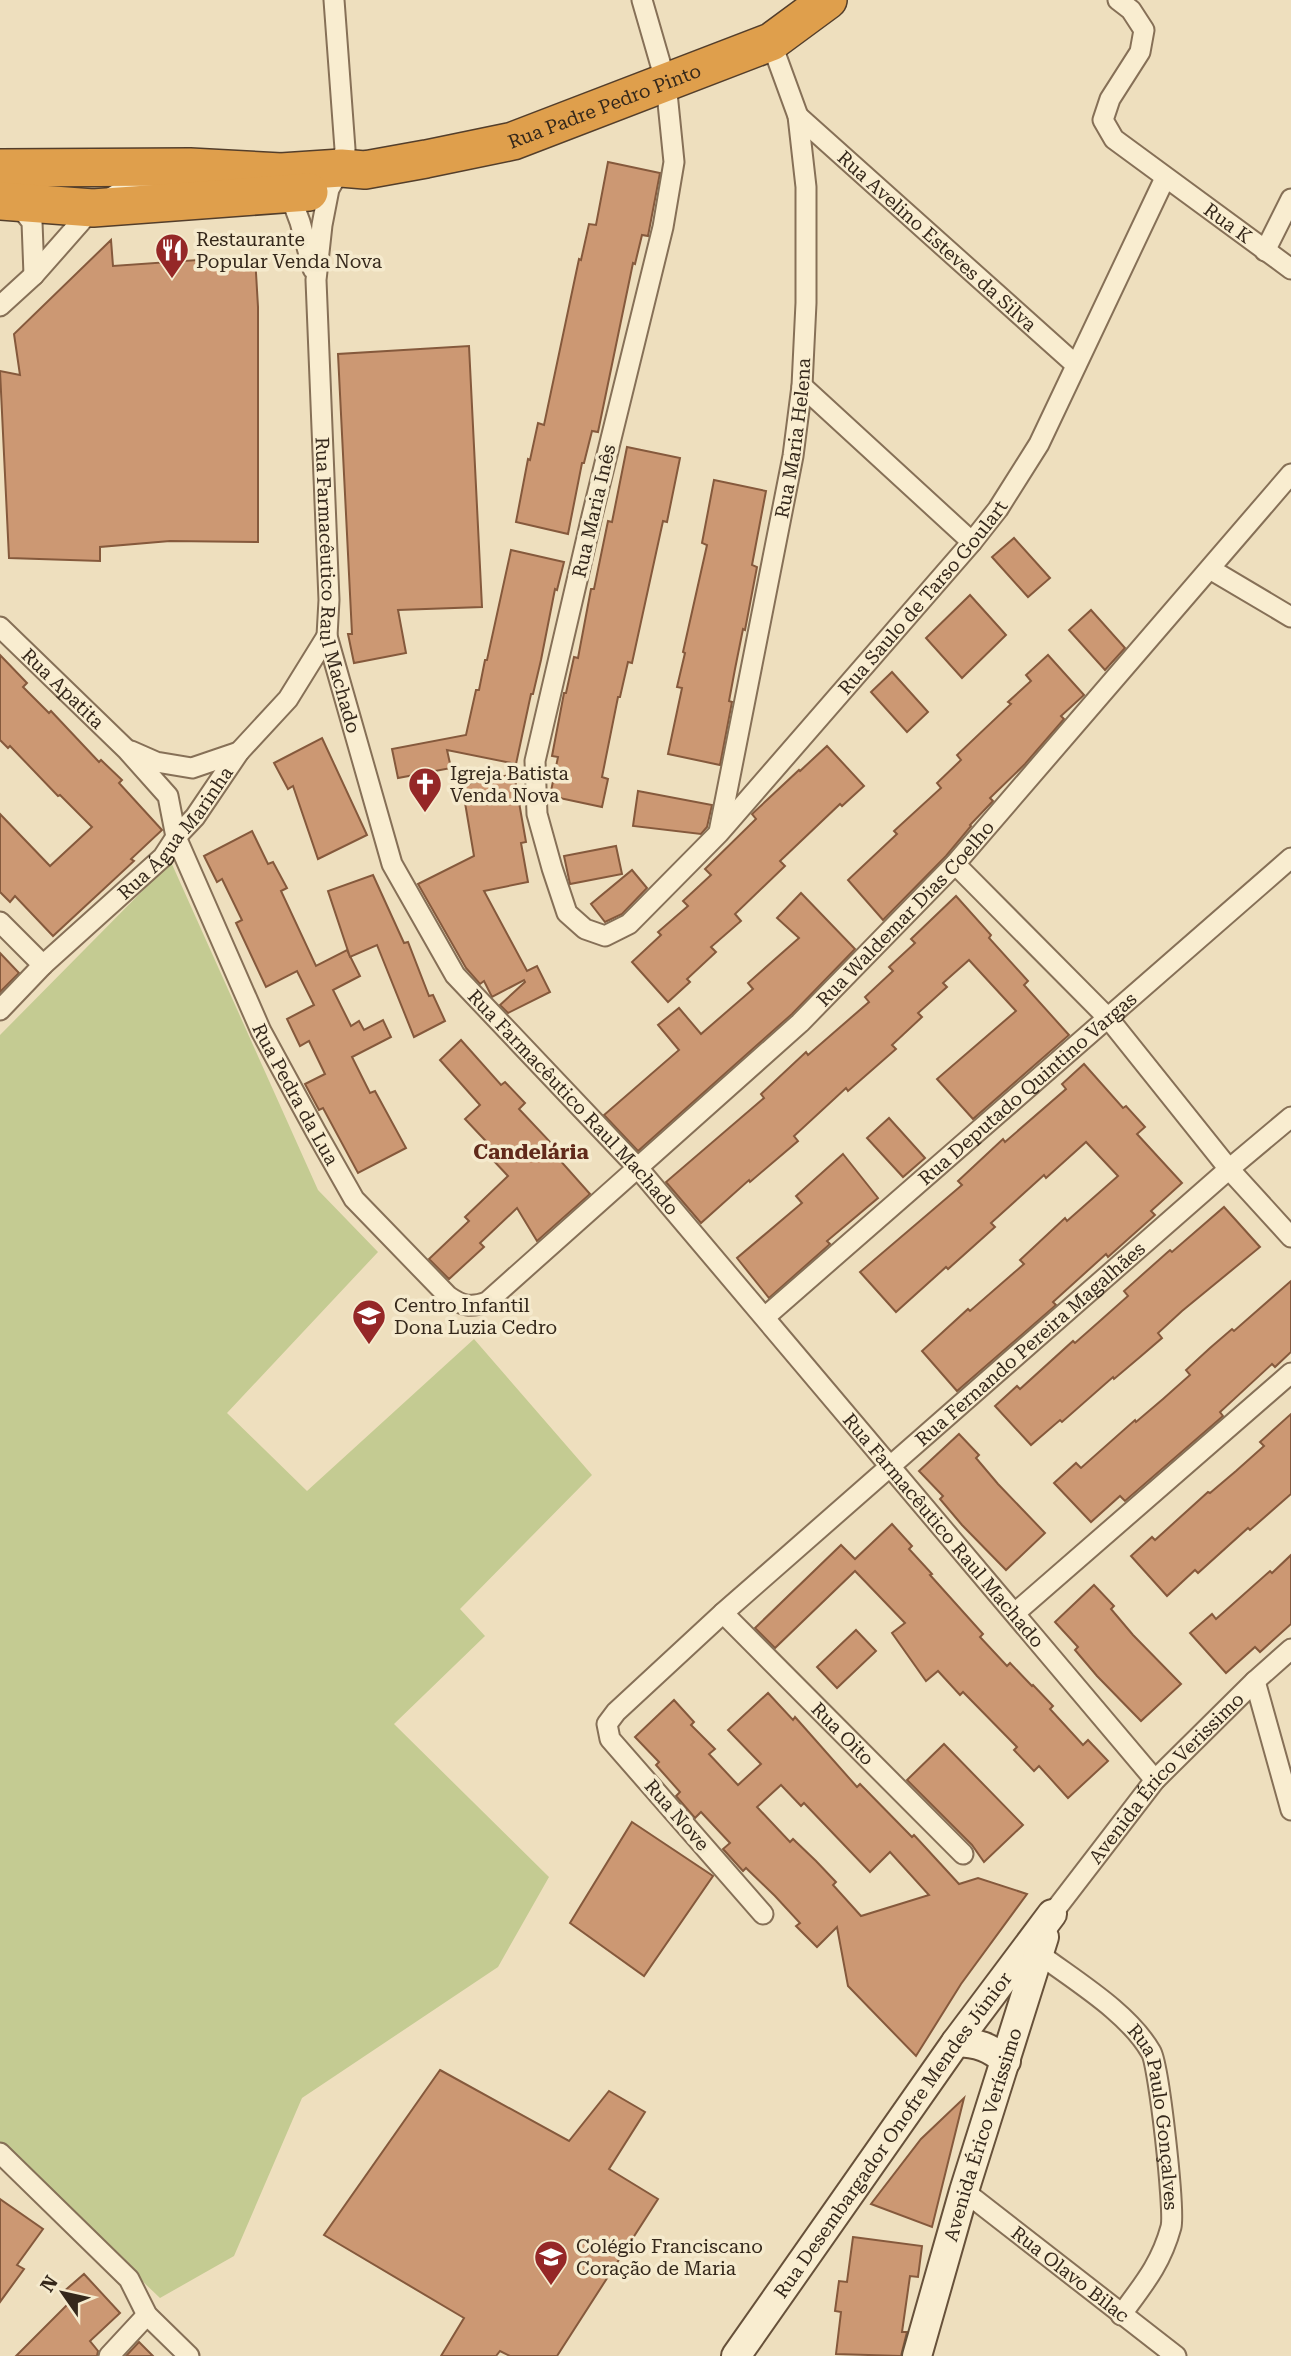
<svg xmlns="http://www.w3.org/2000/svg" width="1291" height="2356" font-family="'Roboto Serif',serif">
<rect width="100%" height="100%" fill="#eedfbe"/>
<polygon fill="#c4cb92" points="171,862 318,1190 378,1252 227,1413 307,1491 474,1339 592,1475 460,1609 485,1636 394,1724 549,1877 498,1967 302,2098 234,2256 160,2298 0,2145 0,1035"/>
<g fill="#cc9873" stroke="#85593c" stroke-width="2" fill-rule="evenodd">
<polygon points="608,162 660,173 648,236 642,235 635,264 633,263 598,432 592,431 584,463 582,463 568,534 516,522 528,459 530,460 538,423 544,425 579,259 581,260 589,224 596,225"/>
<polygon points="111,240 113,266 255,256 258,307 258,542 170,541 100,547 100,561 9,558 0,371 20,375 14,334"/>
<polygon points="469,346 482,607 398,610 406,653 354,663 348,634 352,634 338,354"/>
<polygon points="627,447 680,458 667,522 663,521 632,663 628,662 620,697 618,697 602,777 608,779 602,807 550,796 558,757 552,756 564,693 566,693 574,657 578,658 591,589 594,589 608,521 612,522"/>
<polygon points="714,480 766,491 752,565 757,567 745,630 743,629 735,669 729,701 732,702 720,765 668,754 682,688 677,687 685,653 683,652 707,545 702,543"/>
<polygon points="1014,538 1050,578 1028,597 992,557"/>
<polygon points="511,550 564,562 557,590 555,589 541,660 533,694 531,694 516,764 447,750 451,768 398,778 392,749 466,735 476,690 479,690 485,660 487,660"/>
<polygon points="970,595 1006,635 962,678 926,638"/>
<polygon points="1091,610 1125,648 1105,670 1069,630"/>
<polygon points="0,655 27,683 23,687 49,713 51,711 99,762 101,760 122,780 119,783 162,830 131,859 134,861 53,936 15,896 10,902 0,892 0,814 50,866 92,827 60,795 58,796 10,746 8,748 0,740"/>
<polygon points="1048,655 1084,695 1061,716 1064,719 1025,764 990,798 993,801 970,825 971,826 946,856 883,920 848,880 897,834 894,831 941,788 937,783 961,760 957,755 1011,704 1008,702 1031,681 1026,675"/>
<polygon points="892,672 928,712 907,732 871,692"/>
<polygon points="322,738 367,835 318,859 293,786 288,789 274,763"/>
<polygon points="827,746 864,786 842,806 840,804 780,861 785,866 735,914 741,921 711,947 716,952 687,979 690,982 668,1002 632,962 661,935 658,932 688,906 683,901 711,875 705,869 756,819 752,814 799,770 800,771"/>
<polygon points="514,774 526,842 521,843 528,882 484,891 527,971 537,966 550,992 508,1013 500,1005 525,982 524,980 492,997 484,981 480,984 466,968 418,884 474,856 462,785"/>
<polygon points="638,791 712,805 707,827 701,834 633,826"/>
<polygon points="252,831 268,864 273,862 287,888 281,891 316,966 347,950 360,976 333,990 351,1026 359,1021 364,1030 383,1020 391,1037 352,1057 370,1093 375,1091 406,1148 358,1173 323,1108 319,1110 305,1084 325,1074 309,1041 300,1046 287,1019 314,1005 297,971 266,987 236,923 242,920 222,879 217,882 204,856"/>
<polygon points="616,846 622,874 570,884 564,856"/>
<polygon points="632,870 647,888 622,914 605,922 591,904"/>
<polygon points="373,875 404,943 408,942 429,996 433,995 445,1021 414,1037 377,945 350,957 328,891"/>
<polygon points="801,893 855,949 792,1014 638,1151 604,1115 679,1050 658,1025 679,1008 701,1034 753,989 748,983 799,938 777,918"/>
<polygon points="956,896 991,935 989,938 1028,981 1024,985 1069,1035 973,1119 937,1079 1016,1011 969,960 943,983 947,987 918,1013 922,1017 892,1045 896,1049 848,1091 846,1088 794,1136 798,1141 750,1182 749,1180 701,1223 666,1182 764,1098 761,1094 806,1052 808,1055 869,1002 865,997 893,971 889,967 915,943 911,939"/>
<polygon points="0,953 19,973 0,992"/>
<polygon points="461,1040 501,1085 505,1082 525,1103 519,1109 553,1145 549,1148 590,1194 537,1241 517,1208 480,1243 484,1247 449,1279 429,1259 469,1221 465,1217 508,1176 493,1160 499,1155 465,1119 480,1105 440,1060"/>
<polygon points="1084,1064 1123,1108 1126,1106 1145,1127 1137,1134 1182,1183 1151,1211 1155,1215 1108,1257 1106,1254 1053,1302 1056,1305 957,1391 922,1351 968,1309 970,1311 1024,1264 1020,1260 1065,1218 1067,1221 1118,1176 1086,1142 1046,1178 1044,1175 991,1223 995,1227 948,1269 946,1267 896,1312 860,1272 962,1185 958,1181 1003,1139 1005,1142 1066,1089 1062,1084"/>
<polygon points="889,1118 925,1158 903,1177 867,1138"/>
<polygon points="843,1154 878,1198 827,1241 830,1244 769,1298 737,1258 802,1203 796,1196"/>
<polygon points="1224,1207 1260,1247 1182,1311 1158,1333 1162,1338 1140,1357 1114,1379 1113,1377 1062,1422 1060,1420 1031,1445 995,1406 1017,1386 1020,1389 1073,1341 1075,1343 1101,1320 1128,1296 1124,1291 1170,1250 1172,1252"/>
<polygon points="1291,1281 1291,1352 1275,1367 1272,1364 1220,1412 1223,1416 1125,1501 1120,1496 1091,1522 1054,1483 1076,1463 1081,1468 1135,1420 1136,1422 1163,1399 1190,1375 1186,1370 1210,1348 1232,1329 1234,1331"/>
<polygon points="1291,1414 1291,1494 1250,1530 1248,1528 1198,1573 1195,1570 1167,1596 1131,1556 1152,1537 1155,1540 1208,1492 1210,1493 1236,1471 1264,1446 1260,1442"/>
<polygon points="959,1434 979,1455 976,1458 998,1484 1045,1533 1006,1570 962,1525 940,1499 943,1496 919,1471"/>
<polygon points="892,1524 912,1546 909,1549 932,1574 930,1575 983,1634 980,1637 1007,1666 1010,1663 1032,1686 1033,1685 1053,1706 1050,1709 1083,1745 1088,1740 1108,1761 1068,1798 1039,1766 1034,1771 1014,1750 1017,1747 963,1692 960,1695 938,1671 926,1681 892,1633 905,1623 855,1571 775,1648 755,1628 841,1545 855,1559"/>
<polygon points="1291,1555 1291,1624 1260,1652 1255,1647 1226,1673 1190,1633 1212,1614 1216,1619 1270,1571 1272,1573"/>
<polygon points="1094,1585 1114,1606 1111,1609 1133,1635 1181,1684 1141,1721 1097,1676 1075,1650 1078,1647 1055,1622"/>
<polygon points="856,1630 876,1651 837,1688 817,1667"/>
<path d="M768 1693 793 1720 795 1717 857 1787 860 1784 912 1837 914 1835 959 1884 978 1878 1027 1894 961 1984 916 2056 848 1986 837 1927 817 1947 796 1926 800 1923 775 1896 746 1868 743 1871 723 1849 730 1843 701 1812 695 1818 676 1796 680 1792 656 1765 659 1762 635 1737 674 1700 694 1722 691 1725 715 1749 709 1754 738 1785 761 1764 728 1730ZM781 1785 801 1806 804 1803 870 1872 890 1852 929 1895 861 1916 833 1885 836 1882 816 1861 793 1839 790 1842 757 1807Z"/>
<polygon points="944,1744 1023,1825 984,1862 972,1845 907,1780"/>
<polygon points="632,1822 713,1876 644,1976 570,1923"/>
<polygon points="440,2070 569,2141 609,2091 645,2112 609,2169 658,2199 557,2356 510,2356 500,2351 496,2356 441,2356 464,2318 324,2235"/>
<polygon points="964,2098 932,2227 871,2204 921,2139"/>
<polygon points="0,2199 43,2229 17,2265 24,2269 0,2302"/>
<polygon points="853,2237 922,2246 918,2277 910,2276 902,2332 907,2332 901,2356 836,2354 841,2312 835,2311 839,2281 847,2282"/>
<polygon points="84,2274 120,2313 90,2341 98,2351 97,2356 16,2356 70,2302 62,2293"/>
<polygon points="139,2342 153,2356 126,2356"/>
</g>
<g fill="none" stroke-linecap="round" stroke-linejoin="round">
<g stroke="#867057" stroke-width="23">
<g id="street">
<path id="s1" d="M334 0 345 149 341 168 329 189 322 225 316 280 329 600 327 636 392 864 455 975 637 1167 1155 1780"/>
<path id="s2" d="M642 0 666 83 674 162 663 227 592 516 535 761 537 814 552 868 567 913 585 929 605 936 629 924 719 833 972 542 998 509 1039 444 1165 178"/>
<path id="s3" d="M1118 0 1131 10 1144 30 1140 52 1110 99 1103 120 1114 139 1291 269"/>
<path id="s4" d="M798 116 1076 365"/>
<polyline points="287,187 300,222 313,269"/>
<polyline points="17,203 32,222 34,275"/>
<polyline points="1265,251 1291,199"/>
<polyline points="0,306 34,275 93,208 124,190 159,177"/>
<polyline points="802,386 972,542"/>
<polyline points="1210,569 1291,617"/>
<path id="s5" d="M0 627 127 750 168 796 176 837 261 1031 316 1132 354 1199 448 1296C462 1306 471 1308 487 1302L800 1023 955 864 1291 474"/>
<polyline points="131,751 156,762 192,768 239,752"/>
<path id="s6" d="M719 832 793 456 802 386 806 303V187L798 116 771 42"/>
<polyline points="955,864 1109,1019 1229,1169 1291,1237"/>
<polyline points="0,922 43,965"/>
<path id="s7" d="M0 1010 43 965 163 857 176 837 195 817 239 752 288 699 327 636"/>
<path id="s8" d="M765 1317 1291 858"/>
<path id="s9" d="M723 1613 963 1854"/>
<polyline points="1015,1613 1291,1373"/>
<polyline points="1255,1681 1291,1810"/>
<path id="s10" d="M763 1914 610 1739 607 1724 616 1712 723 1613 1229 1169 1291 1117"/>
<path id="s11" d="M1052 1914 1155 1780 1255 1681 1291 1649"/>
<path id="s12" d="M1038 1953C1075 1981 1128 2012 1151 2052 1159 2065 1175 2211 1171 2227 1161 2264 1143 2285 1121 2315"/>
<polyline points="0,2153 129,2279 147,2315 189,2356"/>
<path id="s13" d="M964 2191 1176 2356"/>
<polyline points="109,2356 147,2315"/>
</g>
</g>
<g stroke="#67513a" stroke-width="32">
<g id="secondary">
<path d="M956 2042C978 2043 990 2047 1006 2061"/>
<path id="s14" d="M736 2356 956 2042 1052 1914"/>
<path id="s15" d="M917 2356 964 2191 1044 1937"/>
</g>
</g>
<g stroke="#533e2b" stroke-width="40">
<g id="highway">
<path id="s16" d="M0 168 190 167 281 172 341 168 365 170 426 159 513 141 771 42 828 0"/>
<polyline points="0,201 93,208 309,192"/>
</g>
</g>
<use href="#street" stroke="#f9edd0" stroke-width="19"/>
<use href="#secondary" stroke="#f9edd0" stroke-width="28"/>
<use href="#highway" stroke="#df9f4c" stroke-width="37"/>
</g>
<defs>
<g id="restaurant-pin" transform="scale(1.75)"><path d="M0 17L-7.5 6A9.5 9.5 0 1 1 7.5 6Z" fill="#952727" stroke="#f5eacd"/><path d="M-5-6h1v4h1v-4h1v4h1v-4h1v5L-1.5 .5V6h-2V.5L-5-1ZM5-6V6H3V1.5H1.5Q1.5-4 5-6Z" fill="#fff"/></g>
<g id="church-pin" transform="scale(1.75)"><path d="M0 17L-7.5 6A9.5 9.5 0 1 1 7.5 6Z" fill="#952727" stroke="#f5eacd"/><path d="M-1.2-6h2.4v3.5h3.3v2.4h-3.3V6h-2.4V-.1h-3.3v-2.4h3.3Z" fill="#fff"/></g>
<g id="school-pin" transform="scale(1.75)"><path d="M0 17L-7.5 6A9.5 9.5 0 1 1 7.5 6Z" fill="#952727" stroke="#f5eacd"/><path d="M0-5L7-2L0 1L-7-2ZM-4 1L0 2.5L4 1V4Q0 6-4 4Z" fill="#fff"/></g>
</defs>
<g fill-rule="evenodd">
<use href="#restaurant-pin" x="172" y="250"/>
<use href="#church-pin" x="425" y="784"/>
<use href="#school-pin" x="369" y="1316"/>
<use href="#school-pin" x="551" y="2257"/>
</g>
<g text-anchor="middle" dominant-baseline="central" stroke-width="7" stroke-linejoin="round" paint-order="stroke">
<g font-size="19" fill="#35281b" stroke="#f5eacd">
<text stroke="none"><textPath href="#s16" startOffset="614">Rua Padre Pedro Pinto</textPath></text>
<text stroke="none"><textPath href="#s3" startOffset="304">Rua K</textPath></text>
<text stroke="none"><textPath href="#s4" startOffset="187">Rua Avelino Esteves da Silva</textPath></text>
<text stroke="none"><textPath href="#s6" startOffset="401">Rua Maria Helena</textPath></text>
<text transform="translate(594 511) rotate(-77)">Rua Maria Inês</text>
<text stroke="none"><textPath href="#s1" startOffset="592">Rua Farmacêutico Raul Machado</textPath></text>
<text stroke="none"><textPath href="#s2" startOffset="1449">Rua Saulo de Tarso Goulart</textPath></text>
<text stroke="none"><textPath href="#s5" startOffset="88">Rua Apatita</textPath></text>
<text stroke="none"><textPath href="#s7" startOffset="250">Rua Água Marinha</textPath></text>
<text stroke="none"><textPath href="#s5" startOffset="1432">Rua Waldemar Dias Coelho</textPath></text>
<text stroke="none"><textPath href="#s8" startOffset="348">Rua Deputado Quintino Vargas</textPath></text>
<text stroke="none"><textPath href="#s5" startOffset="564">Rua Pedra da Lua</textPath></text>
<text stroke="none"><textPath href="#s1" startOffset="1180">Rua Farmacêutico Raul Machado</textPath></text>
<text stroke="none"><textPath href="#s10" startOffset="817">Rua Fernando Pereira Magalhães</textPath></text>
<text stroke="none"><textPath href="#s1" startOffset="1746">Rua Farmacêutico Raul Machado</textPath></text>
<text stroke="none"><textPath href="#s9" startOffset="170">Rua Oito</textPath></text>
<text stroke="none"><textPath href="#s11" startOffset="178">Avenida Érico Verissimo</textPath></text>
<text transform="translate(677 1815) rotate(49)">Rua Nove</text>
<text stroke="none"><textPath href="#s12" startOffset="215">Rua Paulo Gonçalves</textPath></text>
<text stroke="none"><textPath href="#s14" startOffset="271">Rua Desembargador Onofre Mendes Júnior</textPath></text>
<text stroke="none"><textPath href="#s15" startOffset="231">Avenida Érico Veríssimo</textPath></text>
<text stroke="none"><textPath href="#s13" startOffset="135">Rua Olavo Bilac</textPath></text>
</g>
<g font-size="19" fill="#35281b" stroke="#f5eacd" text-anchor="start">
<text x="196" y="239">Restaurante<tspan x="196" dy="22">Popular Venda Nova</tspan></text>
<text x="450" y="773">Igreja Batista<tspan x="450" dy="22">Venda Nova</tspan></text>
<text x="394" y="1305">Centro Infantil<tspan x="394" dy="22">Dona Luzia Cedro</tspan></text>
<text x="576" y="2246">Colégio Franciscano<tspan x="576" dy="22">Coração de Maria</tspan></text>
</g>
<g font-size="21" font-weight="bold" fill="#612a1b" stroke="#f5eacd">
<text x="531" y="1152">Candelária</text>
</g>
</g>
<g transform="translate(63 2293) rotate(304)" stroke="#f5eacd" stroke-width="5" paint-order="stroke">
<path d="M0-5L12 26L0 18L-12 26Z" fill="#35281b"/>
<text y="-10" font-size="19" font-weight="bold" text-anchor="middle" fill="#35281b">N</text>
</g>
</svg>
